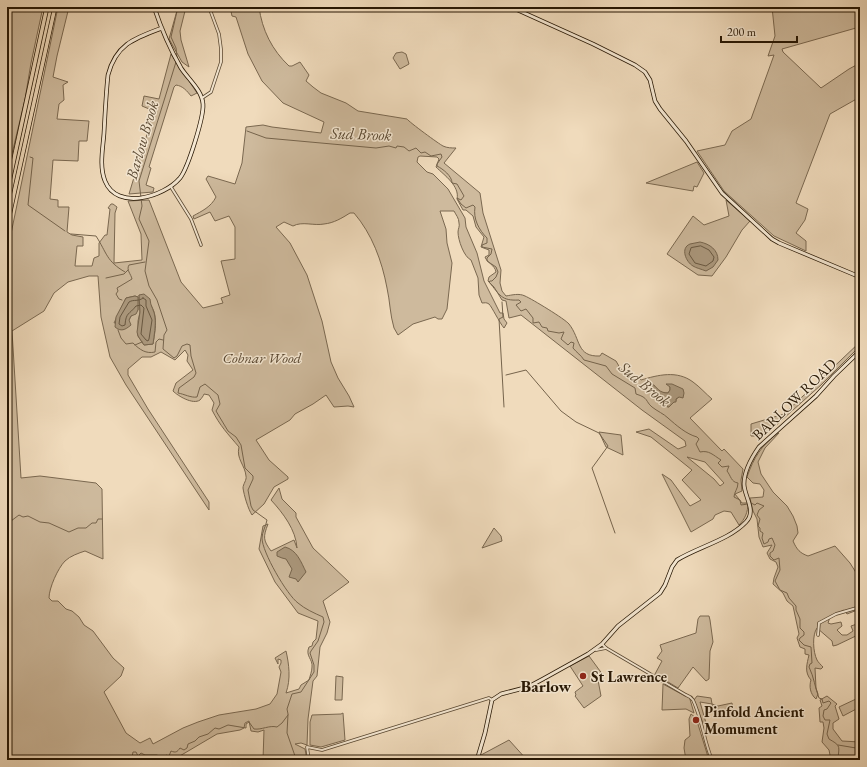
<svg xmlns="http://www.w3.org/2000/svg" width="867" height="767" font-family="'EB Garamond',serif">
<rect width="100%" height="100%" fill="#f0dbbc"/>
<filter id="stains"><feTurbulence type="fractalNoise" baseFrequency=".005" numOctaves="4"/><feColorMatrix values="0 0 0 0 .2 0 0 0 0 .09 0 0 0 0 .02 0 0 0 .5 -.17"/></filter>
<radialGradient id="worn" r=".72"><stop offset=".6" stop-color="#630" stop-opacity="0"/><stop offset="1" stop-color="#630" stop-opacity=".3"/></radialGradient>
<g fill="#ceba9d" stroke="#7a6850" fill-rule="evenodd">
<polygon points="7,7 36,7 36,9 38,7 43,7 31,63 25,99 7,175"/>
<path d="M58 7H69L57 56 53 77 68 82 63 85 64 100 59 104 57 119 89 121 87 141H79L78 161 53 160 50 199 58 200V207H69L67 232 72 235 83 237V246H77L75 266H92L94 258 99 256V243L105 235H107L110 209 108 208 111 204H113L117 207 115 213 114 263 142 260 141 234 128 201 149 200 181 282 203 308 223 303 221 298 230 295 221 261 235 259V227L229 216 215 221 210 212 194 219 193 216C202 211 211 207 216 197L206 179 208 176 235 184 242 163 246 127 263 125 272 127 321 133 324 122 283 103 262 81 248 54 236 17 232 16 230 7H259C262 30 272 50 289 66H292L300 62 309 75 306 81 313 87 321 93 346 103 358 111 407 119C409 122 439 144 443 146 447 148 452 148 456 148L444 163 480 193 483 213 501 270 500 283 502 291 506 296C512 295 519 293 525 296 532 299 565 319 569 324 581 339 576 357 600 356L602 353 616 361 620 368 633 379 638 377 641 380C658 375 677 370 693 382 700 387 706 394 712 399L690 418 722 451 724 449 743 469 741 480 742 491 735 494 742 503H748C748 512 745 519 739 525L731 512 724 511 715 515 713 519 691 532 662 474 671 480 690 506 701 500 682 480 692 470 651 437 636 432 649 429 678 449 686 446 685 441 642 410 521 315 509 318 506 301 502 300 494 287 488 281 489 277 496 272C495 265 487 263 485 257L489 255V250L481 247 484 237 476 227 473 216 466 210H463L457 199C460 186 444 175 436 167L439 159 437 157 420 156 418 157 417 162 427 172 433 174 448 189 465 218 466 227 477 253 484 281 500 313H503L504 319 507 323 504 328C499 322 492 307 489 304 486 302 485 303 482 303L479 295 478 278 471 260C464 257 458 240 458 232 458 229 460 226 459 223 459 218 456 215 454 211H440L446 229 447 243 452 263 447 309 442 319H438L435 317 413 324 398 335 394 328C390 315 390 301 387 288 382 261 372 234 354 213H350C342 218 334 223 324 224 314 226 302 221 293 226L284 222 276 227 290 243 307 275 322 321 331 362 338 378 349 396 354 407 348 406 334 407 326 395 313 404 295 414 290 420 256 440 269 460 288 477V479L274 487 264 504 252 515C248 509 244 495 243 488 243 484 247 480 246 476 245 465 236 459 239 447 228 434 220 426 212 410L214 403 209 395 204 394C204 395 201 399 200 400 193 405 178 396 173 391L176 383 193 370 187 361 188 355 185 350 175 360 161 352 151 357H142L128 369V375L148 409 209 502V510L126 385 110 357 101 317 98 276H89L68 282 54 293 44 311 12 331 21 478 40 476 96 483 102 489 103 559 85 551C79 553 70 556 65 561 58 568 49 588 49 598L52 601H58L66 609 72 611 79 617 84 625 93 631 113 658 124 668 121 676 104 692 126 733 140 743 150 738 153 744 183 728 198 722 219 715 256 709 270 704 277 694 281 672 279 667 281 663V660L278 659V664L275 658 286 651C289 664 291 679 286 693L299 689 301 685 309 680C310 676 312 671 312 667 313 659 305 656 309 647L312 646 313 642 316 639 318 621 298 613 275 582 259 549 263 526 268 524C263 537 263 540 271 551L294 540 297 548C296 530 283 513 271 500L279 488 282 499 296 513V517L313 548 349 582 323 601 330 622 327 633 320 647 317 676 313 681 308 719 307 745 301 743 295 744 305 749 307 760H263L264 730 258 732 251 731 249 721 245 723 244 728 240 730 217 734 173 760H157L156 759 146 760 133 759 132 760H7V253ZM139 295C142 297 147 300 149 303 159 314 155 331 153 344L144 345 138 336V321L140 312ZM135 296 138 297V310L131 316 129 320 114 323 126 298ZM654 385C658 391 661 393 668 393L670 390V387L679 397 676 399V401L674 402 669 407 664 406 652 396 653 392 652 387ZM687 457 705 462 724 483 720 486 714 479Z"/>
<polygon points="178,7 186,7 180,31 181,40 189,67 182,62 169,39"/>
<polygon points="772,7 860,7 860,25 856,28 782,49 783,52 821,88 849,69 860,63 860,97 830,114 796,203 808,209 805,220 796,233 806,241 806,251 774,236 724,191 697,151 725,145 732,131 751,119 774,55 768,56 775,36"/>
<polygon points="402,52 406,54 409,64 400,69 393,58 396,53"/>
<path d="M171 54 197 93 191 96C187 91 183 86 176 85L174 87 149 167 151 168 146 185 154 188 153 192 129 194 154 111 142 106 144 96 159 99Z"/>
<polygon points="697,162 704,173 697,187 694,186 693,191 646,183"/>
<polygon points="726,200 750,221 742,230 726,257 712,276 698,275 667,254 693,216 704,225 729,216"/>
<polygon points="860,342 860,346 821,385 764,436 751,436 751,424 784,414"/>
<polygon points="599,432 621,435 623,455 606,447"/>
<path d="M778 433H779L765 448 758 462 761 474 773 492 787 506 793 516 797 526 798 533 793 541C797 550 800 553 808 556L835 546 850 563 860 579V609L847 614 844 610 830 617 828 623 831 624 841 622 842 626 837 630 842 635H847L853 631 851 626 857 624 860 625V634L837 645 833 646 832 641 817 628C812 635 813 652 817 660 818 662 821 665 823 667L821 669 815 668 816 688 818 694 816 699C810 694 809 686 811 680 804 672 807 664 809 655L805 654V649L800 647 797 638 799 634 793 606 787 601 783 593 773 584 774 578 778 567 776 562 770 559 767 553 772 545 763 547 759 537 757 519 753 511 750 498 763 497 764 490 760 484 753 483 747 477C754 457 761 446 778 433Z"/>
<polygon points="494,528 501,536 502,541 482,548"/>
<polygon points="700,616 709,616 710,620 713,642 710,651 709,679 706,681 693,667 678,688 655,674 662,661 657,658 662,651 660,645 696,633 698,619"/>
<polygon points="589,656 603,675 598,680 601,696 584,708 575,696 576,695 575,692 583,686 570,666"/>
<polygon points="336,676 343,677 342,700 335,700"/>
<polygon points="663,684 685,696 689,696 694,713 686,709 662,710"/>
<polygon points="697,696 711,698 712,704 718,706 732,703 733,710 716,716 712,704 700,702 706,723 703,723 694,700"/>
<polygon points="827,696 837,704 835,706 839,719 833,723 833,729 842,741 860,742 860,760 831,760 829,750 822,742 824,728 823,722 820,722 819,708 822,706 820,700"/>
<polygon points="856,699 860,707 843,716 839,707"/>
<polygon points="343,713 345,740 321,747 310,745 310,722 312,715 341,714"/>
<polygon points="691,714 696,718 694,719 695,721 697,721 709,760 686,760 684,748 685,740 690,736 689,719"/>
<polygon points="509,740 527,760 480,760 481,755"/>
</g>
<g fill="#ab987d" stroke="#76644c">
<path d="M700 242C710 244 718 250 718 260L713 267 706 271C701 269 696 268 693 266 686 262 680 248 690 244 693 243 697 243 700 242Z"/>
<path d="M144 294 150 299C150 306 155 311 155 318 156 324 154 337 153 344L144 345 138 336 137 332 140 312 139 295Z"/>
<path d="M135 296 138 297V310L136 314 131 316 129 320 131 325C125 330 121 332 115 327L116 317 126 298Z"/>
<path d="M651 383C658 388 659 393 668 393L670 390V387L666 384H672L683 389 684 393 683 398 679 397 676 399V402H674L669 407 664 406 652 396 653 392 650 385Z"/>
<path d="M285 547C297 550 301 562 306 572L298 582 296 579 289 577 292 569 286 559 282 558 277 556V552Z"/>
</g>
<g fill="none" stroke-linecap="round" stroke-linejoin="round">
<g stroke="#685740" stroke-width="1">
<polygon points="701,246 709,250 714,257 713,261 706,266 695,263 689,254 691,248"/>
<path d="M143 298 146 300V306L152 320 149 339 148 341 146 340 141 334 144 308 141 305 136 306C129 315 126 312 125 325L122 326 119 324 120 317 129 302C134 299 138 302 143 298Z"/>
</g>
<g stroke="#76644c" stroke-width="1">
<polyline points="177,57 176,48 171,37 178,7"/>
<path d="M176 62 139 181 142 206 139 219 149 241 145 271 149 286 157 300 167 330 164 335 163 349 174 358 177 356 182 346 187 344 190 345 191 356 196 373 194 377 179 388 178 393C184 394 191 398 197 397L200 387 205 384 218 395 220 404 216 411 228 431 236 437 241 445 245 468 253 476V479L248 490 251 506 253 510 267 520C266 526 262 532 262 538 262 552 287 595 298 603 305 609 314 613 323 617L324 622 318 641 311 651 310 653 314 665V672L301 692 292 694 287 709 288 714 287 733 295 756 298 760"/>
<path d="M247 131 266 138 376 148 389 146 396 148 397 146 404 147 409 151 416 148 421 153 425 152 431 156 441 154 442 157 437 164V166C443 169 452 176 452 183L457 184 464 196 461 200 457 198 461 204 466 208 473 205 475 207C473 219 479 230 487 238V243L482 245V247L492 249 491 254 487 258V261L496 267 498 272 496 277 492 281H490L489 282C500 295 501 301 519 300L521 302 516 305 521 311 526 309 533 318V323L539 322 542 327 547 328 548 331 559 333 564 332 561 339 568 345 571 342 574 343 573 348C577 353 581 355 584 360L606 366 612 374 635 388 636 394C649 398 645 401 652 407 657 411 664 414 668 418 676 425 686 434 697 437L699 439 696 444 700 452C709 450 713 455 721 460L718 463 722 467 729 466 727 471C731 476 731 482 738 483 738 489 734 492 734 497L740 500 741 505 748 504"/>
<polyline points="30,157 33,158 28,205 65,231"/>
<path d="M71 234 96 236C107 253 106 261 125 272"/>
<polyline points="106,278 124,274 128,270"/>
<path d="M122 300 119 299 116 294 118 291 117 288 132 279C131 274 126 270 129 265L145 262"/>
<polyline points="502,302 503,317 499,319 504,407"/>
<path d="M118 330 121 338 126 344 133 343C140 350 146 354 155 352L156 342 159 339 163 340"/>
<polyline points="135,345 142,342"/>
<polyline points="506,375 526,370 561,411 576,422 599,433 608,446 592,468 615,533"/>
<path d="M751 503 755 505 757 503 764 506 759 510 757 515 760 519 758 526 760 528V531L763 533 762 538 764 544 768 542 769 539 772 538 775 545 773 551 770 553V556L774 560 779 558 780 570 775 581 780 590 787 593 789 598 796 606V610L800 619V628L804 632V635L800 638 799 640 804 645 811 647 812 663 810 664 809 667C814 677 815 688 819 698L822 699 823 703 829 701 831 703 827 709 824 710 823 716 825 720H830L827 734 829 739C839 745 840 745 838 757L841 759 840 760"/>
<polyline points="7,524 19,515 23,517 28,516 40,522 49,523 69,532 78,528 86,528 92,523 96,523 98,519 102,519"/>
<polyline points="838,745 856,748 860,750"/>
<path d="M125 760 127 758 132 757 133 752H136L138 756 141 753 145 755H157L164 759 166 755 169 756 171 751C176 753 177 752 180 748L184 750 187 748 188 744 195 741 199 737 208 734 215 728 219 729 228 725 246 728V724L249 722 254 729C262 730 269 725 277 727L282 723 288 715"/>
</g>
<g stroke="#584731" stroke-width="3.5">
<g id="street">
<polyline points="202,98 211,92 221,62 221,49 219,34 209,7"/>
<polyline points="171,187 191,219 201,245"/>
<polyline points="818,635 819,623 836,614 860,607"/>
<path d="M602 644 606 648 686 695C689 696 691 697 693 700 702 719 704 741 712 760"/>
<polyline points="596,650 606,648"/>
<polyline points="309,760 307,747 322,750 489,698 492,700"/>
</g>
</g>
<g stroke="#261603" stroke-width="4.5">
<g id="secondary">
<path d="M154 7C161 28 170 49 181 68 188 79 202 90 203 104 204 117 188 168 180 178 164 197 117 211 105 181 99 166 103 148 104 133 105 114 106 94 108 75 116 44 135 38 162 28"/>
<polyline points="511,7 593,44 635,65 645,72 650,80 655,101 660,109 686,141 722,193 772,239 779,243 860,277"/>
<path d="M477 760 485 733 492 700 501 694 528 687 543 679 588 654 602 644 618 626 660 593 665 585 672 567 677 560C698 547 729 540 746 522 757 511 744 496 744 484 744 471 752 457 759 447L816 396 834 376 860 351"/>
</g>
</g>
<g stroke="#261603" stroke-width="5">
<g id="highway">
<polyline points="7,191 47,7"/>
<polyline points="7,225 55,7"/>
</g>
</g>
<use href="#street" stroke="#f5e8d3" stroke-width="2"/>
<use href="#secondary" stroke="#f5e8d3" stroke-width="3"/>
<use href="#highway" stroke="#f0dbbc" stroke-width="3.5"/>
</g>
<g fill="#8f2418" stroke="#f5e8d3" stroke-width="1.5">
<circle cx="583" cy="676" r="4"/>
<circle cx="696" cy="720" r="4"/>
</g>
<g text-anchor="middle" dominant-baseline="central" stroke-width="3" stroke-linejoin="round" paint-order="stroke">
<g font-size="15" font-style="italic" fill="#584731" stroke="#f5e8d3">
<text x="262" y="357">Cobnar Wood</text>
</g>
<g font-size="15" fill="#261603" stroke="#f5e8d3">
<text transform="translate(794 399) rotate(-44)">BARLOW ROAD</text>
</g>
<g font-size="15" font-weight="bold" fill="#261603" stroke="#f5e8d3" text-anchor="start">
<text x="591" y="676">St Lawrence</text>
<text x="704" y="711">Pinfold Ancient<tspan x="704" dy="17">Momument</tspan></text>
</g>
<g font-size="16" font-style="italic" fill="#5b4a34" stroke="#f5e8d3">
<text transform="translate(361 134) rotate(2)">Sud Brook</text>
<text transform="translate(142 140) rotate(-74)">Barlow Brook</text>
<text transform="translate(645 384) rotate(39)">Sud Brook</text>
</g>
<g font-size="17" font-weight="bold" fill="#261603" stroke="#f5e8d3">
<text x="546" y="686">Barlow</text>
</g>
</g>
<rect width="867" height="767" fill="none" stroke="#f0dbbc" stroke-width="24"/>
<rect x="8" y="8" width="851" height="751" fill="none" stroke="#261603" stroke-width="2"/>
<rect x="12" y="12" width="843" height="743" fill="none" stroke="#261603"/>
<path d="M721 36v6h76v-6" fill="none" stroke="#261603" stroke-width="2"/>
<text x="727" y="36" font-size="12" fill="#261603" stroke="#f5e8d3" stroke-width="3" paint-order="stroke">200 m</text>
<rect width="100%" height="100%" filter="url(#stains)"/>
<rect width="100%" height="100%" fill="url(#worn)"/>
</svg>
